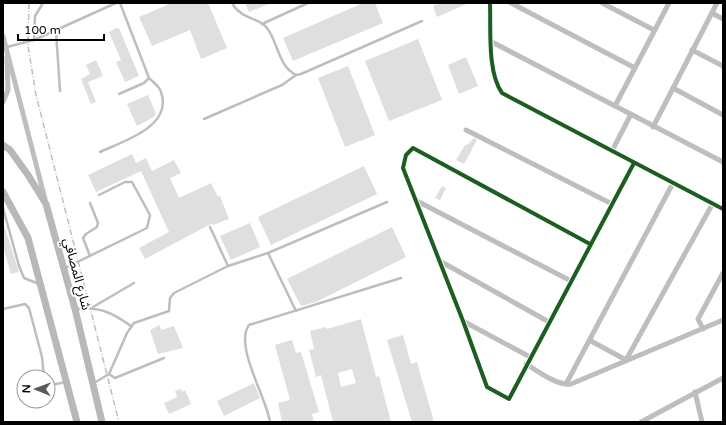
<svg xmlns="http://www.w3.org/2000/svg" width="726" height="425" font-family="'Varela Round','Noto Sans Arabic',sans-serif">
<rect width="100%" height="100%" fill="#fff"/>
<g fill="#dfdfdf" fill-rule="evenodd">
<polygon points="172,3 208,3 227,48 201,59 190,30 152,46 139,17"/>
<polygon points="245,3 271,3 249,12"/>
<polygon points="363,3 375,3 383,23 293,61 283,38"/>
<polygon points="440,3 469,3 437,17 433,6"/>
<polygon points="116,28 119,28 139,76 125,82 116,62 121,60 109,32"/>
<polygon points="418,39 442,100 389,121 365,61"/>
<polygon points="466,57 478,86 459,94 448,65"/>
<polygon points="96,60 103,76 88,82 96,102 91,104 81,79 90,74 86,65"/>
<polygon points="348,66 375,135 345,147 318,78"/>
<polygon points="148,95 156,114 154,117 137,126 127,104"/>
<polygon points="474,138 477,140 464,164 456,160 465,145 467,145"/>
<polygon points="132,154 136,163 146,158 152,171 174,160 181,173 170,178 179,198 211,183 218,197 220,196 229,219 213,225 212,224 209,225 145,259 139,248 169,232 141,171 96,192 88,175"/>
<polygon points="364,166 377,194 271,245 258,217"/>
<polygon points="442,186 446,188 440,200 435,198"/>
<polygon points="3,222 19,272 11,274 3,247"/>
<polygon points="250,223 260,247 231,260 220,236"/>
<polygon points="392,227 406,257 316,302 301,306 287,279"/>
<path d="M361 319 376 377 379 376 391 422H333L321 375 316 377 309 350 314 349 310 331 326 327 327 329ZM352 369 356 383 341 387 338 373Z"/>
<polygon points="160,325 161,330 174,326 183,348 158,354 150,330"/>
<polygon points="403,335 411,364 417,362 434,422 412,422 387,340"/>
<polygon points="292,340 296,353 301,352 319,412 312,414 314,422 282,422 278,403 290,400 275,345"/>
<polygon points="254,383 260,398 224,416 217,401"/>
<polygon points="181,389 182,392 185,390 191,404 169,414 164,403 177,397 175,391"/>
</g>
<g fill="none" stroke-linecap="round" stroke-linejoin="round">
<g stroke="#bebebe" stroke-width="2.5">
<path d="M232 3C241 20 259 17 267 28 278 42 278 66 296 75L301 74 422 21"/>
<polyline points="262,24 308,3"/>
<polyline points="56,31 60,91"/>
<polyline points="34,40 35,16 43,3"/>
<polyline points="3,48 34,40 116,3"/>
<polyline points="119,94 144,83 149,78 120,3"/>
<polyline points="204,119 282,85 296,75"/>
<path d="M100 152C123 141 173 127 161 92 160 87 153 82 149 78"/>
<polyline points="3,208 19,266 24,278 39,284"/>
<polyline points="210,227 228,266"/>
<polyline points="268,253 296,311"/>
<polyline points="90,256 83,238 86,234 97,227 98,223 90,203"/>
<polyline points="65,268 147,228 150,215 132,182 125,182 99,195"/>
<polyline points="93,307 134,283"/>
<polyline points="3,309 25,304 29,308 42,357 44,377"/>
<path d="M75 309C101 307 111 312 131 326"/>
<polyline points="109,374 115,378 164,358"/>
<polyline points="94,383 109,374 127,333 134,323 169,311 170,298 174,293 228,266 268,253 387,202"/>
<polyline points="48,384 51,385 66,382"/>
<path d="M270 422C266 396 234 346 249 325L401 278"/>
</g>
<g stroke="#bebebe" stroke-width="5">
<path d="M490 3C491 28 487 72 502 93L723 209"/>
<polyline points="511,3 635,68"/>
<polyline points="602,3 654,30"/>
<polyline points="712,13 723,19"/>
<polyline points="3,36 45,199"/>
<polyline points="492,42 723,162"/>
<polyline points="692,50 723,66"/>
<polyline points="673,88 723,115"/>
<polyline points="3,102 8,90 7,57"/>
<polyline points="615,106 669,3"/>
<polyline points="653,127 717,3"/>
<polyline points="466,130 612,204"/>
<polyline points="612,151 631,114"/>
<polyline points="415,200 571,281"/>
<polyline points="590,244 413,148 406,155 403,168 463,321 487,387 509,399 634,163"/>
<polyline points="438,260 549,322"/>
<polyline points="463,321 530,357"/>
<polyline points="703,329 698,319 723,273"/>
<polyline points="591,341 626,360 713,203"/>
<path d="M526 364C538 371 557 386 571 384L723 320"/>
<polyline points="566,384 673,183"/>
<polyline points="695,392 702,422"/>
<polyline points="641,422 723,378"/>
</g>
<g stroke="#b8b8b8" stroke-width="7">
<polyline points="3,145 10,150 28,175 46,204 75,309 102,422"/>
<polyline points="3,192 28,238 77,422"/>
</g>
<polyline stroke="#bebebe" stroke-width="1.5" stroke-dasharray="6 2 1 2" stroke-linecap="butt" points="29,3 28,46 36,95 119,422"/>
<g stroke="#fff" stroke-width="6">
<g id="cycleway">
<path d="M490 3C491 28 487 72 502 93L723 209"/>
<polyline points="590,244 413,148 406,155 403,168 463,321 487,387 509,399 634,163"/>
</g>
</g>
<use href="#cycleway" stroke="#1b5e20" stroke-width="4"/>
</g>
<g text-anchor="middle" dominant-baseline="central" stroke-width="4" stroke-linejoin="round" paint-order="stroke">
<g font-size="13" fill="#000" stroke="#fff">
<text transform="translate(77 274) rotate(75)">شارع المصافي</text>
</g>
</g>
<rect width="726" height="425" fill="none" stroke="#000000" stroke-width="8"/>
<g transform="translate(36 389) rotate(271)"><circle r="19" fill="#ffffff" stroke="#999999"/>
<path d="M0-3L7 15L0 10L-7 15Z" fill="#595959"/>
<text y="-6" font-size="11" font-weight="bold" text-anchor="middle" fill="#000000">N</text>
</g>
<path d="M18 34v6h86v-6" fill="none" stroke="#000000" stroke-width="2"/>
<text x="24" y="34" font-size="12" fill="#000000" stroke="#ffffff" stroke-width="3" paint-order="stroke">100 m</text>
</svg>
